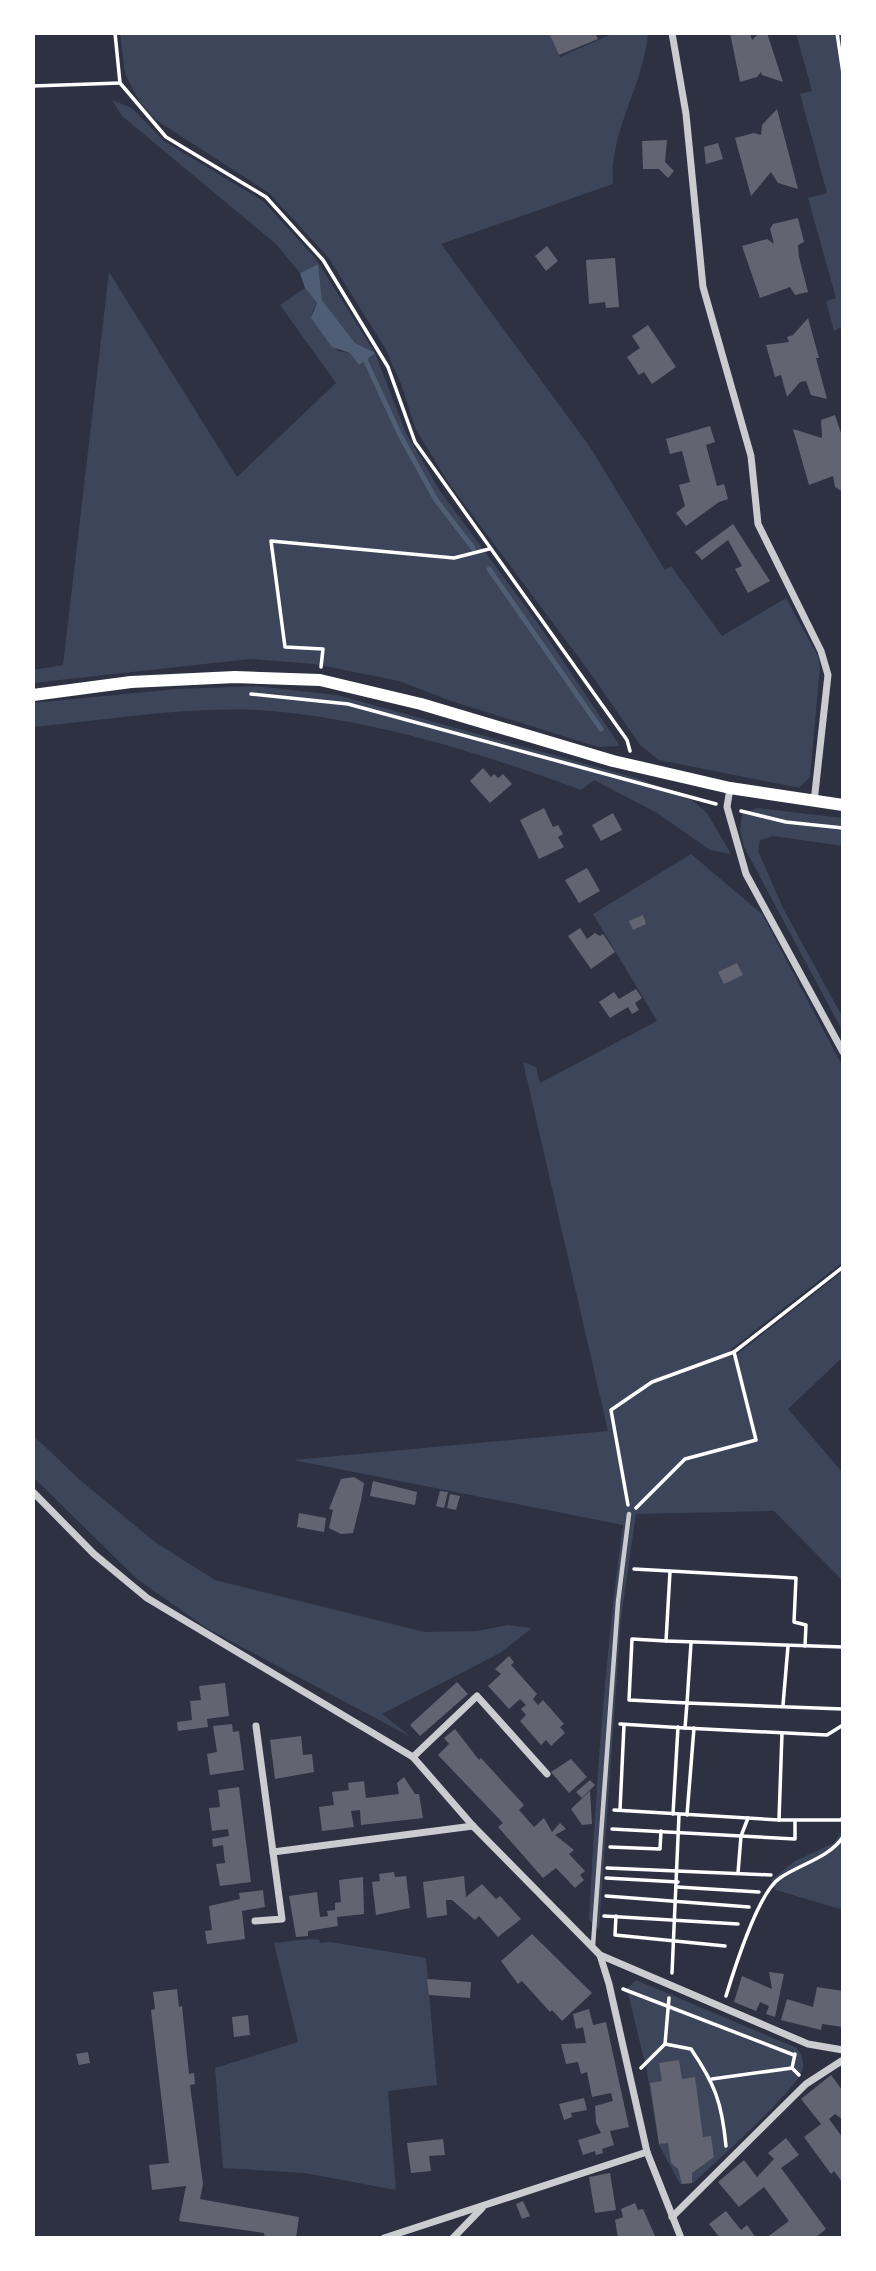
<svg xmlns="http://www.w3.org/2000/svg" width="876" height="2271" font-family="Inter,sans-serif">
<rect width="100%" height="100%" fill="#2d3142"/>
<g fill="#3c4559">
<path d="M120 33H549L560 57 614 33H648C644 85 609 131 613 184L441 244 590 447 665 570 671 566 722 636 786 598 818 656 820 667 810 777 799 788 659 760 640 745 593 677 450 485 416 430 401 384 385 348 328 257 269 193 156 120 140 102 125 74Z"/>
<polygon points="796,33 843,33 843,326 834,331 826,301 836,298 808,198 827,193 800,94 812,91"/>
<polygon points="112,100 132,108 164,141 263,201 316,259 375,353 406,433 440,491 539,625 620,746 598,747 451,701 399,681 314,664 250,659 33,683 33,670 63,665 109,272 237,477 336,383 280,305 305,288 317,303 312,312 338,351 350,353 355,343 322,300 318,264 300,273 276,244 122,116"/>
<path d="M256 686 337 695 640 779 693 801 707 813 731 854 710 850 657 813 594 780 581 790C482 753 362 716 256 710 183 707 107 720 33 727V703L176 689Z"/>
<polygon points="757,808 843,818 843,846 773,836 760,840 758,851 783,908 843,1018 843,1032 744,847 740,831 742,814"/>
<path d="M691 854 762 914 843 1067V1262L730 1350 732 1358 843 1271V1357L788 1409 843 1473V1581L774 1511 636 1514 621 1618 599 1930 589 1920C596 1788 605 1655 623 1525L293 1460 608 1431 523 1062 536 1067 540 1083 657 1021 593 914Z"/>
<polygon points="33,1435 80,1480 155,1542 215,1580 425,1632 477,1631 508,1625 532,1628 500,1653 382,1714 411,1737 208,1629 137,1579 33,1477"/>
<polygon points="843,1830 843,1910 776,1890 771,1880 795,1861 834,1843"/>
<polygon points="309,1939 319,1940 320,1943 330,1942 426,1958 437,2085 388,2091 396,2190 304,2173 223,2168 215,2068 298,2042 274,1943"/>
<path d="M636 1980 797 2048C801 2054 804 2060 803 2068 800 2088 712 2165 693 2183L680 2184 659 2145 647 2072 627 1989Z"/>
</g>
<polygon fill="#4f5d75" points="318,264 322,300 355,343 375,353 359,365 350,353 332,347 311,318 317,303 305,288 300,273"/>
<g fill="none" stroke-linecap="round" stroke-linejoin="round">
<g stroke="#4f5d75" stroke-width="5">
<polyline points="363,355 400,435 436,500 473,548"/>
<polyline points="489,569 601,729"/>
</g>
</g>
<g fill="#626471">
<polygon points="549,33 595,33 598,39 559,55"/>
<polygon points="730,33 750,33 752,40 759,33 767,33 783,82 762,75 761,72 757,77 740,82"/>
<polygon points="777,109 798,189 778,183 771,172 751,196 735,138 754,133 761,135 762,125"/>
<polygon points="667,140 665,162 674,171 668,178 659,169 643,169 642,141"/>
<polygon points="718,143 723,159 706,164 704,147"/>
<polygon points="798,218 804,242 798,245 799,257 808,292 795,295 790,287 760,298 742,246 767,239 774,244 770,229 773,224"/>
<polygon points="547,246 558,261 546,271 535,256"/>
<polygon points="615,258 619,307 606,308 605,302 589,304 586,260"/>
<polygon points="808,318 819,358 816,358 827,399 811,395 806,381 800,382 787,397 781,375 775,377 766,345 789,342 787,337 793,335"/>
<polygon points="648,325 676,367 652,384 644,372 639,375 627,357 640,348 632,336"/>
<polygon points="835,415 843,439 843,492 835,487 833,476 809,485 793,429 822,438 821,420"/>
<polygon points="710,426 715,442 706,445 717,486 724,484 728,499 719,502 686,526 676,513 685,506 679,485 690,482 682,451 670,454 666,439"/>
<polygon points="733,524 770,581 748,593 735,569 742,566 728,540 702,560 695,552"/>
<polygon points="483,768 491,777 494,774 498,778 503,774 512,784 490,803 470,781"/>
<polygon points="544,808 553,827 558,825 563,834 558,837 564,847 539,859 520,820"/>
<polygon points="613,813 622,830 601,841 592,825"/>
<polygon points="587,868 600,891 579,903 565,880"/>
<polygon points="643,915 646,924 633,930 629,921"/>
<polygon points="580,928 587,939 595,933 600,936 603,934 615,952 591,969 568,936"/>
<polygon points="737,963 743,975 724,984 718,972"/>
<polygon points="636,989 642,998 635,1003 639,1010 632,1014 628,1007 610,1018 599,1002 614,992 619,999"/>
<polygon points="354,1477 364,1483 361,1501 353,1533 341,1534 329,1528 333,1510 329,1509 341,1479"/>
<polygon points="373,1481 417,1492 415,1505 370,1496"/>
<polygon points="440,1491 448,1492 444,1508 436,1506"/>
<polygon points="450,1494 460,1496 456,1510 447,1508"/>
<polygon points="299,1513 326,1518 324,1532 297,1527"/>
<polygon points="509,1656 514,1662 511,1665 537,1694 533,1699 538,1705 543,1700 564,1724 560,1727 565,1733 551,1746 546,1740 541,1745 520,1721 526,1715 521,1709 526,1705 520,1699 509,1709 488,1686 501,1674 495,1669"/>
<polygon points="457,1682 468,1694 420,1736 410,1725"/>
<polygon points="225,1683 229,1716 207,1719 208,1727 178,1731 177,1722 192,1720 190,1701 201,1700 199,1686"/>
<polygon points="232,1724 233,1732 239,1731 244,1770 210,1775 207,1754 217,1752 213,1726"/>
<polygon points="455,1729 479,1760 481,1758 524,1805 519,1810 534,1827 544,1818 552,1832 560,1823 566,1829 555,1835 574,1850 569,1854 585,1871 580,1875 584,1880 575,1888 556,1868 543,1878 498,1827 503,1823 438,1755 449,1744 444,1738"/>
<polygon points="301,1736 303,1755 312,1754 314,1772 275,1779 270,1740"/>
<polygon points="571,1759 587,1777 569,1793 551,1772"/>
<polygon points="404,1777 415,1794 419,1794 423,1818 361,1825 360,1810 351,1811 354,1827 322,1831 319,1807 334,1805 332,1792 349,1790 348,1783 364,1781 366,1798 399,1794 397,1783"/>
<polygon points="590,1780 595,1785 582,1798 576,1792"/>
<polygon points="239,1787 251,1882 220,1886 216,1864 225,1863 223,1845 213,1847 212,1839 229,1836 228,1829 212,1831 209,1808 220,1807 218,1790"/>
<polygon points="590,1791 592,1824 582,1825 571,1809"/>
<polygon points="394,1872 395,1877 406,1876 410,1908 376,1915 372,1882 380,1881 379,1874"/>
<polygon points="464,1876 466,1897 482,1884 496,1899 500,1896 521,1919 498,1937 479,1916 475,1920 452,1900 446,1900 447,1915 427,1918 423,1882"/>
<polygon points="363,1877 364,1914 337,1917 338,1926 308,1931 308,1936 296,1937 289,1896 317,1892 320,1917 328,1916 327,1911 335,1910 335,1903 341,1902 339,1880"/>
<polygon points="263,1890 265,1907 242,1911 245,1939 207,1944 205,1931 212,1930 209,1906 240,1899 239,1893"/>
<polygon points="532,1934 592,1993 562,2021 552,2010 550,2012 522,1981 518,1984 501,1961"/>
<polygon points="769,1972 784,1974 775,2017 766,2014 769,2006 760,2002 756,2011 734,2002 742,1976 772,1989"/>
<polygon points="427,1979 471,1982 470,1998 429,1995"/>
<polygon points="817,1987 843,1991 843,2027 822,2024 821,2030 781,2020 787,1999 813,2007"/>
<polygon points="177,1989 179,2007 182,2006 189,2074 194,2073 195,2084 190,2085 203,2184 200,2199 299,2217 296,2238 265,2238 264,2233 179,2221 186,2186 152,2190 149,2165 169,2163 151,2010 155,2009 153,1992"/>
<polygon points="589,2009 593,2025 606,2022 629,2127 610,2131 614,2145 602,2149 603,2153 596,2155 595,2151 583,2155 578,2140 601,2133 596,2123 595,2106 613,2101 611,2093 592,2097 587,2072 581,2074 578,2062 566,2064 561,2044 586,2043 583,2027 576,2029 573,2014"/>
<polygon points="248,2015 250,2035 234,2037 232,2017"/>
<polygon points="88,2052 90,2063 79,2065 76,2054"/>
<polygon points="679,2060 682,2079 695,2077 703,2137 711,2136 714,2157 692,2173 692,2183 682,2184 678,2169 671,2163 668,2143 659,2144 650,2083 662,2081 659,2063"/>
<polygon points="831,2075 843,2091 843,2120 835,2114 829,2119 843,2138 843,2183 834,2171 831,2174 804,2137 821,2124 801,2099"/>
<polygon points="584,2098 587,2110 571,2113 572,2117 564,2120 559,2104"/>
<polygon points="786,2138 799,2155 781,2168 826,2229 815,2238 766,2238 789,2221 764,2187 739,2207 718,2182 744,2160 757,2177 774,2159 768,2153"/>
<polygon points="443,2139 445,2155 429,2156 431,2171 411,2173 407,2143"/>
<polygon points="610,2173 616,2210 595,2213 589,2177"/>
<polygon points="523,2201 530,2216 522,2219 516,2204"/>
<polygon points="635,2203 638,2210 643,2209 656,2238 618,2238 615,2220 623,2217 621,2209"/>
<polygon points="726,2211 741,2230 747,2225 756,2238 720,2238 709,2224"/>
</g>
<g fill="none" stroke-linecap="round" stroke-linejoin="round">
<g stroke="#fff" stroke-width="3.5">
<polyline points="115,33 120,83 166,137 266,197 323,260 388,367 415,442 627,740 630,751"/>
<polyline points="837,33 843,73"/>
<polyline points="33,86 120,83"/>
<polyline points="321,667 323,649 285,647 271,541 454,558 489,549"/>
<polyline points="251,694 348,704 716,804"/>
<polyline points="741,811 786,822 843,828"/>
<polyline points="628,1505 611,1410 652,1382 734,1352"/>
<polyline points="636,1508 685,1459 756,1440 734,1352 843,1267"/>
<polyline points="634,1569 796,1578 794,1622 806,1625 805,1646"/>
<polyline points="670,1572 666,1641 632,1639 629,1700 687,1703 691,1643"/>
<polyline points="666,1641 843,1647"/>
<polyline points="783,1705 788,1646"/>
<polyline points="620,1724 685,1728 687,1703 843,1709"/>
<polyline points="685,1728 827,1735 843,1725"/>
<polyline points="614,1810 779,1820 841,1820 843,1817"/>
<polyline points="620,1810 624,1725"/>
<polyline points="673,1814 678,1727"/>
<polyline points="687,1815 694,1728"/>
<polyline points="779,1820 782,1733"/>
<polyline points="612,1829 795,1839 795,1821"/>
<polyline points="610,1847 660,1849 661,1831"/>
<polyline points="607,1868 771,1875"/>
<polyline points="738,1873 741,1836 748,1818"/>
<polyline points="606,1878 678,1882"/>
<polyline points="677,1887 759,1892"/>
<polyline points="606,1896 749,1907"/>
<polyline points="604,1916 738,1924"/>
<polyline points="616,1916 615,1935 725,1946"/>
<polyline points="672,1973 679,1815"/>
<polyline points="623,1989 794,2055"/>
<path d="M726 1996C734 1970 758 1892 780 1878 800 1864 829 1858 843 1837"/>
<path d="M665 2044 691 2049C715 2084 722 2103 726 2146"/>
<polyline points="795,2054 792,2068 799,2075"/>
<polyline points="641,2068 665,2044 669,1998"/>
<polyline points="712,2079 792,2068"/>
</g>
<polyline stroke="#caccd0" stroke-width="4.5" points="593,1945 618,1602 629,1514"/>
<g stroke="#caccd0" stroke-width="7">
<polyline points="672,33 686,114 703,287 751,456 758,524 821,651 828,675 814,802"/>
<polyline points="730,788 727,807 746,874 843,1052"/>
<polyline points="33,1492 94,1554 147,1598 413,1757 473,1826 600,1955 808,2044 843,2050"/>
<polyline points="413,1757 477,1696 547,1774"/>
<polyline points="273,1852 473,1826"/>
<polyline points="255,1921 282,1919 256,1726"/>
<polyline points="600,1955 609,1984 647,2152 681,2238"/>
<polyline points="672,2217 806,2084 843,2060"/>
<polyline points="384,2238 647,2152"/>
<polyline points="453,2238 482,2208"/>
</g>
<polyline stroke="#fff" stroke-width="12" points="33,695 131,682 235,677 320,680 421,704 613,761 730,788 843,805"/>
</g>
<rect width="876" height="2271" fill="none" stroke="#ffffff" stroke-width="70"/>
</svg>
